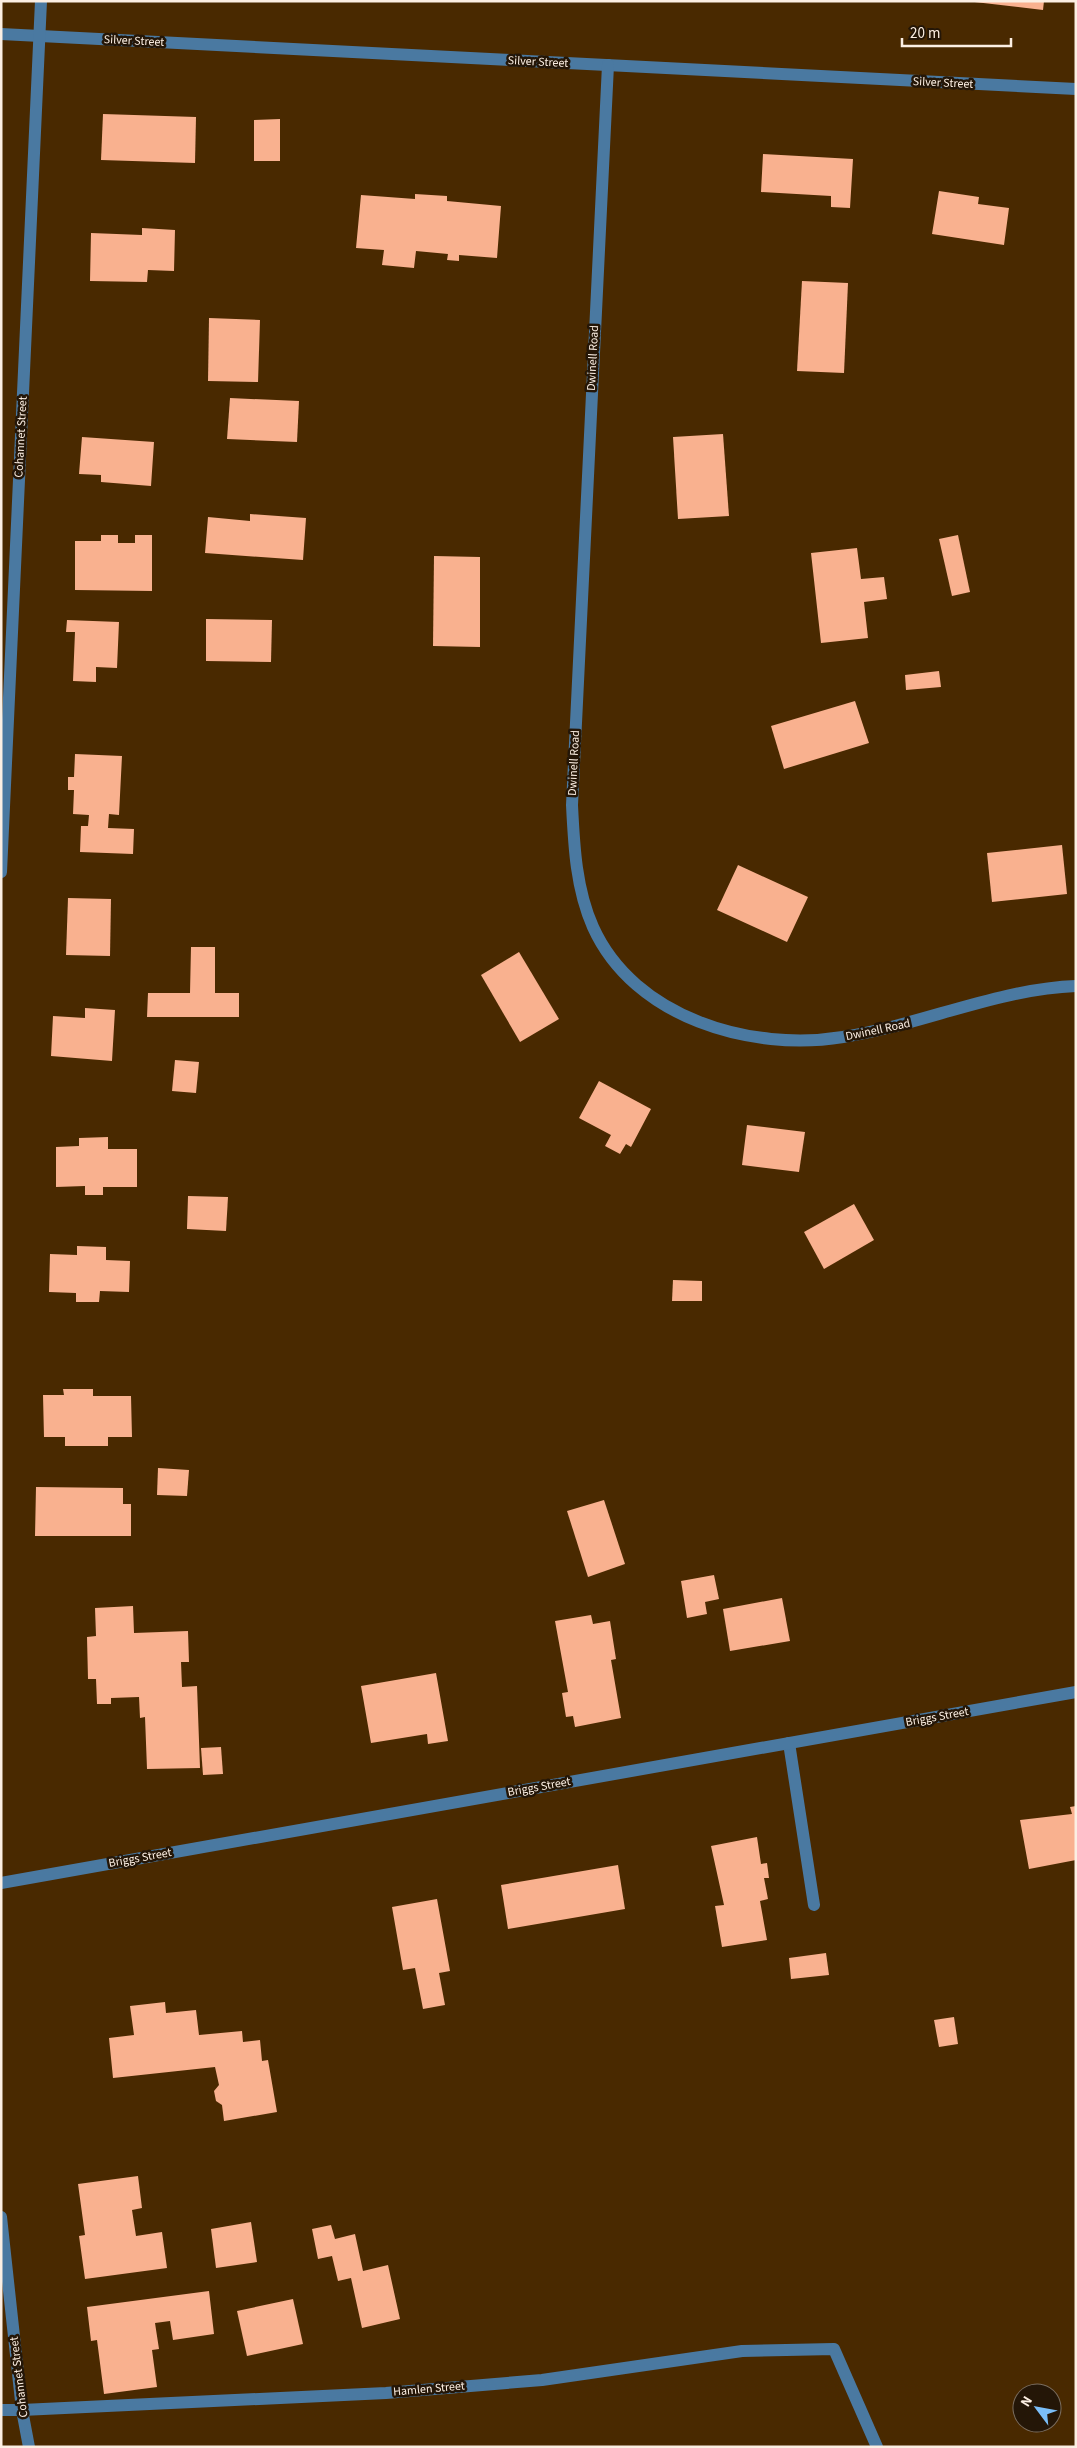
<svg xmlns="http://www.w3.org/2000/svg" width="1077" height="2448" font-family="'Source Sans 3',sans-serif">
<rect width="100%" height="100%" fill="#492900"/>
<g fill="#f9b18f">
<polygon points="966,1 1044,1 1043,10"/>
<polygon points="103,114 196,117 195,163 101,160"/>
<polygon points="280,119 280,161 254,161 254,120"/>
<polygon points="763,154 853,159 850,208 831,207 831,196 761,192"/>
<polygon points="939,191 979,197 978,204 1009,208 1004,245 932,234"/>
<polygon points="415,194 447,196 447,201 501,206 497,258 459,255 459,261 447,260 448,254 416,251 414,268 382,265 384,250 356,248 361,195 415,199"/>
<polygon points="142,228 175,230 174,271 148,270 147,282 90,281 91,233 142,235"/>
<polygon points="802,281 848,283 844,373 797,371"/>
<polygon points="209,318 260,320 258,382 208,381"/>
<polygon points="230,398 299,401 297,442 227,439"/>
<polygon points="723,434 729,516 678,519 673,437"/>
<polygon points="82,437 154,442 151,486 101,482 101,475 79,474"/>
<polygon points="250,514 306,518 303,560 205,553 208,517 250,521"/>
<polygon points="101,535 118,535 118,543 135,543 135,535 152,535 152,591 75,590 75,541 101,541"/>
<polygon points="958,535 970,592 952,596 939,539"/>
<polygon points="857,548 861,579 884,577 887,599 864,602 868,638 821,643 811,553"/>
<polygon points="434,556 480,557 480,647 433,646"/>
<polygon points="206,619 272,620 271,662 206,661"/>
<polygon points="67,620 119,622 117,668 96,667 96,682 73,681 75,632 66,632"/>
<polygon points="939,671 941,687 906,690 905,675"/>
<polygon points="855,701 869,743 784,769 771,726"/>
<polygon points="75,754 122,756 119,815 109,814 108,828 134,829 133,854 80,852 81,826 88,826 89,815 73,814 74,790 68,790 68,777 74,777"/>
<polygon points="1062,845 1067,894 992,902 987,853"/>
<polygon points="738,865 808,897 787,942 717,910"/>
<polygon points="68,898 111,899 110,956 66,955"/>
<polygon points="191,947 215,947 215,993 239,993 239,1017 147,1017 148,993 190,993"/>
<polygon points="519,952 559,1019 520,1042 481,975"/>
<polygon points="85,1008 115,1010 112,1061 51,1056 53,1016 85,1018"/>
<polygon points="175,1060 199,1062 196,1093 172,1091"/>
<polygon points="599,1081 651,1109 631,1147 626,1144 620,1154 605,1146 611,1135 579,1118"/>
<polygon points="747,1125 805,1132 799,1172 742,1165"/>
<polygon points="108,1137 108,1149 137,1149 137,1187 103,1187 103,1195 85,1195 85,1186 56,1187 56,1147 79,1146 79,1138"/>
<polygon points="188,1196 228,1197 226,1231 187,1229"/>
<polygon points="854,1204 874,1240 824,1269 804,1232"/>
<polygon points="77,1246 106,1247 106,1260 130,1261 129,1292 100,1291 99,1302 76,1302 76,1293 49,1292 50,1254 77,1255"/>
<polygon points="673,1280 702,1281 702,1301 672,1301"/>
<polygon points="63,1389 93,1389 93,1396 131,1396 132,1437 108,1437 108,1446 65,1446 65,1437 44,1437 43,1395 64,1395"/>
<polygon points="158,1468 189,1470 187,1496 157,1495"/>
<polygon points="36,1487 123,1488 123,1504 131,1504 131,1536 35,1536"/>
<polygon points="604,1500 625,1564 588,1577 567,1511"/>
<polygon points="714,1575 719,1599 705,1602 707,1614 687,1618 681,1581"/>
<polygon points="782,1598 790,1641 730,1651 723,1609"/>
<polygon points="133,1606 134,1633 188,1631 189,1662 181,1662 182,1687 197,1686 200,1768 147,1769 145,1717 140,1718 139,1697 111,1698 111,1704 97,1704 96,1679 88,1679 87,1637 96,1636 95,1608"/>
<polygon points="591,1615 593,1624 610,1621 616,1659 611,1660 621,1718 575,1727 573,1716 566,1717 562,1693 568,1692 555,1621"/>
<polygon points="436,1673 448,1741 428,1744 427,1734 371,1743 361,1686"/>
<polygon points="221,1747 223,1774 203,1775 201,1748"/>
<polygon points="1076,1806 1076,1860 1029,1869 1020,1820 1072,1814 1070,1807"/>
<polygon points="757,1837 761,1864 767,1863 769,1878 764,1878 768,1899 760,1901 767,1940 722,1947 715,1906 724,1905 711,1846"/>
<polygon points="618,1865 625,1909 508,1929 501,1885"/>
<polygon points="437,1899 450,1971 439,1973 445,2005 423,2009 415,1968 403,1970 392,1907"/>
<polygon points="826,1953 829,1975 791,1979 789,1958"/>
<polygon points="165,2002 166,2013 196,2010 199,2035 242,2031 243,2042 260,2040 262,2061 268,2060 277,2112 224,2121 222,2105 216,2101 214,2091 219,2085 215,2067 113,2078 109,2038 134,2035 130,2006"/>
<polygon points="954,2017 958,2044 939,2047 934,2020"/>
<polygon points="138,2176 142,2208 132,2210 136,2236 162,2232 167,2268 85,2279 79,2236 85,2235 78,2184"/>
<polygon points="251,2222 257,2262 216,2268 211,2229"/>
<polygon points="331,2225 335,2239 355,2234 363,2271 388,2265 400,2319 362,2328 351,2278 338,2281 332,2256 318,2259 312,2229"/>
<polygon points="209,2291 214,2334 173,2340 170,2321 155,2323 159,2349 152,2350 157,2387 104,2394 97,2340 91,2341 87,2307"/>
<polygon points="293,2299 303,2344 247,2356 237,2311"/>
</g>
<g fill="none" stroke-linecap="round" stroke-linejoin="round">
<g stroke="#4a79a1" stroke-width="12">
<polyline points="1,34 1076,89"/>
<path d="M608 65 572 805C574 846 576 889 593 927 634 1018 751 1052 843 1037 921 1025 997 989 1076 986"/>
<polyline points="1,872 41,1"/>
<polyline points="789,1743 814,1905"/>
<polyline points="1,1883 1076,1692"/>
<polyline points="1,2217 22,2410 29,2447"/>
<polyline points="1,2410 22,2410 386,2393 542,2380 742,2351 834,2349 877,2447"/>
</g>
</g>
<g text-anchor="middle" dominant-baseline="central" stroke-width="5" stroke-linejoin="round" paint-order="stroke">
<g font-size="12" fill="#fcefe3" stroke="#241607">
<text transform="translate(134 41) rotate(3)">Silver Street</text>
<text transform="translate(538 62) rotate(3)">Silver Street</text>
<text transform="translate(943 83) rotate(3)">Silver Street</text>
<text transform="translate(593 358) rotate(-87)">Dwinell Road</text>
<text transform="translate(21 437) rotate(-87)">Cohannet Street</text>
<text transform="translate(574 763) rotate(-87)">Dwinell Road</text>
<text transform="translate(878 1030) rotate(-12)">Dwinell Road</text>
<text transform="translate(937 1717) rotate(-10)">Briggs Street</text>
<text transform="translate(539 1787) rotate(-10)">Briggs Street</text>
<text transform="translate(140 1858) rotate(-10)">Briggs Street</text>
<text transform="translate(19 2377) rotate(-97)">Cohannet Street</text>
<text transform="translate(429 2389) rotate(-5)">Hamlen Street</text>
</g>
</g>
<rect width="1077" height="2448" fill="none" stroke="#fcefe3" stroke-width="5"/>
<g transform="translate(1037 2408) rotate(302)"><circle r="24" fill="#241607" stroke="#7a6d5f"/>
<path d="M0-4L9 19L0 12L-9 19Z" fill="#7bbef8"/>
<text y="-8" font-size="14" font-weight="bold" text-anchor="middle" fill="#fcefe3">N</text>
</g>
<path d="M902 38v8h109v-8" fill="none" stroke="#fcefe3" stroke-width="2.5"/>
<text x="910" y="38" font-size="15" fill="#fcefe3" stroke="#241607" stroke-width="4" paint-order="stroke">20 m</text>
</svg>
